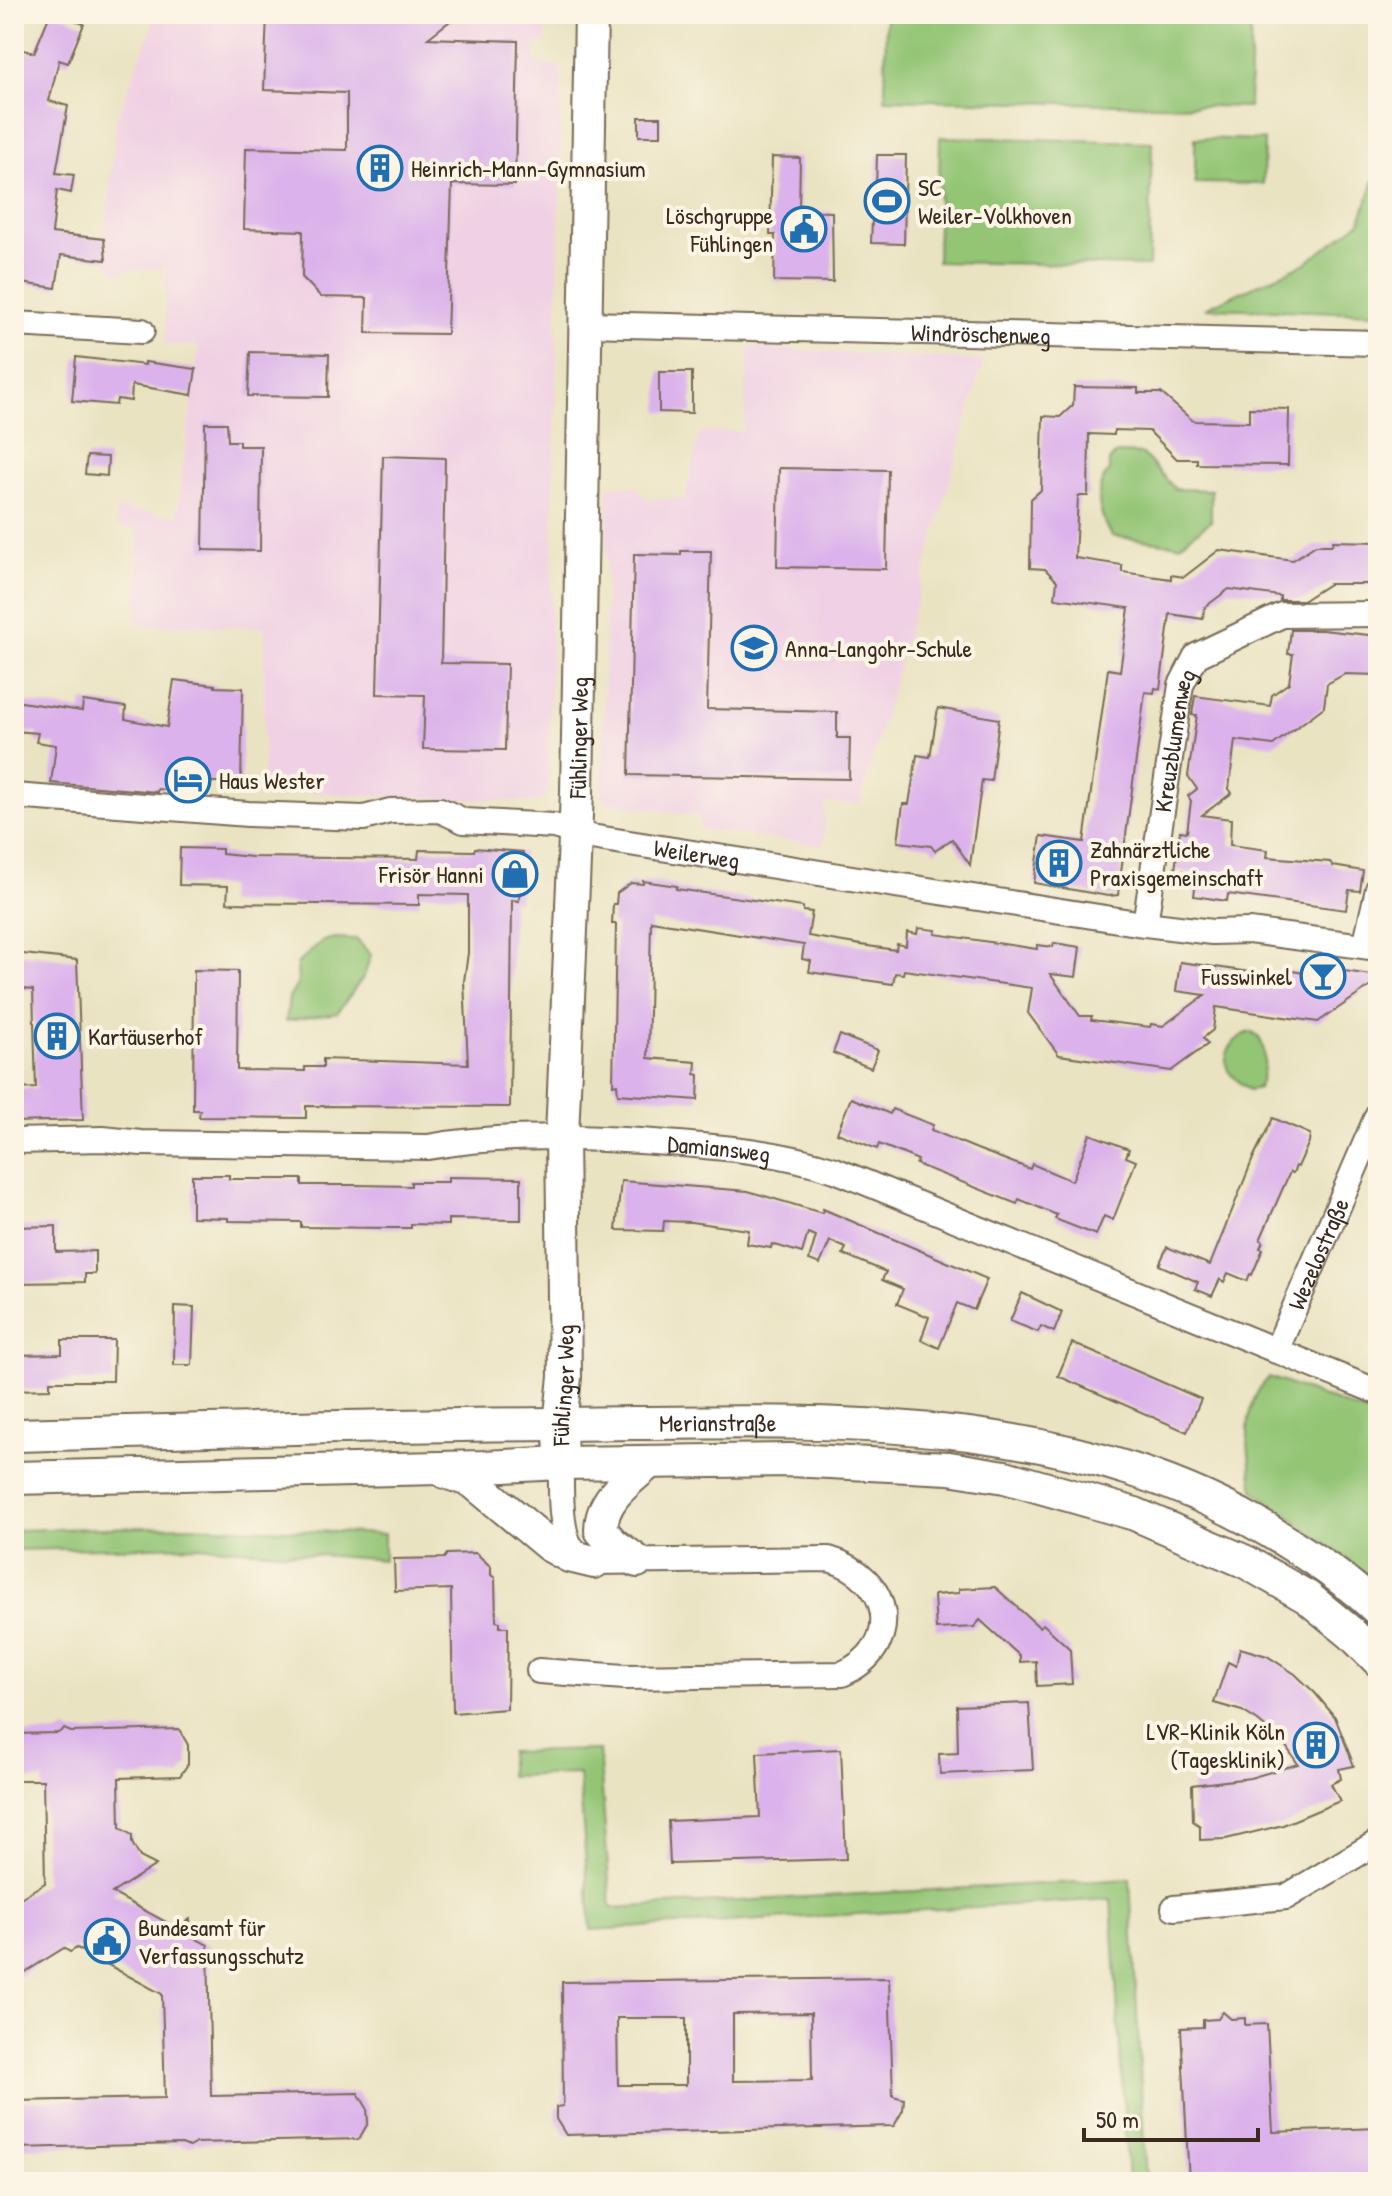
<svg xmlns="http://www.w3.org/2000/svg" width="1392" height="2196" font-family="'Patrick Hand',sans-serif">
<rect width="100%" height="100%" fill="#fcf5e5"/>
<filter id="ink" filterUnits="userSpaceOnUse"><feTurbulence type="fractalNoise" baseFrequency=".0125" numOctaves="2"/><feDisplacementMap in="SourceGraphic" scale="16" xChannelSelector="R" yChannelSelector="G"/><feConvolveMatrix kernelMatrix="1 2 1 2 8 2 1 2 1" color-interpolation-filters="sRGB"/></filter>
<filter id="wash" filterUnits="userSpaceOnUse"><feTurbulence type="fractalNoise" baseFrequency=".006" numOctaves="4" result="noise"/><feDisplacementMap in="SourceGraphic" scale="32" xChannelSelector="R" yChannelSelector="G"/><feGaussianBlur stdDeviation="1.8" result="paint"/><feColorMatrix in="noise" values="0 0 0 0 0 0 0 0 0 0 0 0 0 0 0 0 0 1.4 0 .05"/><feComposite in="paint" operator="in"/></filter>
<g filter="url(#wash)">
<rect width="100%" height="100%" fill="#eae3c2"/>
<g fill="#f0d0e4">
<polygon points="157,14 546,14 545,43 536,43 535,59 539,64 557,66 562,72 548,791 542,800 536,802 263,791 265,627 137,625 139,529 116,527 117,508 177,516 199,346 165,345 166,269 128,270 117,273 106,262 104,239 117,118"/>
<polygon points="749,347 983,361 860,804 825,803 824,846 699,829 699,816 608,803 602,797 608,486 635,486 647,499 685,499 700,432 744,431"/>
</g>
<g fill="#93c575" stroke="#67784a" stroke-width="2">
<polygon points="886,14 1251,14 1249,107 885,99"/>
<polygon points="940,137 1152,142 1149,266 937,262"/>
<polygon points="1195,138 1264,140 1263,184 1195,183"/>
<polygon points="1378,168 1378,313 1205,308 1306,263 1360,222"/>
<path d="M1117 453 1143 454 1175 489 1211 490V521L1179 545 1112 536C1099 515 1092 491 1109 471V461Z"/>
<polygon points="335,938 356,939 371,955 364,976 337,1013 286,1021 289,998 298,983 297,964 322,941"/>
<path d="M1252 1032C1269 1041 1266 1073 1258 1088L1249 1090C1243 1085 1234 1079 1229 1072 1219 1057 1235 1034 1252 1032Z"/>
<path d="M1269 1377 1378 1417V1583L1254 1490C1248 1453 1239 1407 1269 1377Z"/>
<polygon points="190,1526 384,1534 384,1560 199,1546 14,1550 14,1530"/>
<polygon points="599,1750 611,1908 1130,1879 1146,2182 1128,2182 1111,1899 591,1930 579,1774 509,1776 509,1752"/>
</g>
<g id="blocks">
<g fill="#dbb2eb" fill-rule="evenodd">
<polygon points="50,14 59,14 84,24 68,63 59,60 49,101 68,106 56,173 74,175 71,193 57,190 52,233 104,239 106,260 61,255 56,288 14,282 14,47 34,53"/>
<polygon points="267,14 459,14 428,38 518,41 515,185 452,184 447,334 366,333 367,298 321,297 302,277 303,231 244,229 246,148 347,150 347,93 264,90"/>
<rect x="639" y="117" width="22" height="19"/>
<polygon points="877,155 906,155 904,244 871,243 872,221 875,221"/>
<polygon points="772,157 800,158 799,211 832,212 833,282 774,281 775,235 770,235"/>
<polygon points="250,352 329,354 328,397 248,396"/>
<polygon points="76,357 145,365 145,362 196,369 192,395 132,385 131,401 117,399 116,405 72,401"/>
<polygon points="659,372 692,372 692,413 659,412"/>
<polygon points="1074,387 1138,388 1138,393 1161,393 1193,421 1249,422 1249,408 1289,409 1288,465 1197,464 1197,459 1177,459 1149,431 1114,430 1114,435 1089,434 1088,496 1078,496 1075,558 1122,565 1122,572 1171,579 1171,575 1184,577 1219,550 1293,560 1316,545 1332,545 1333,541 1378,542 1378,584 1329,584 1304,600 1280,600 1280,596 1229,589 1205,607 1203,619 1170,614 1160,689 1155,688 1154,693 1145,692 1118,895 1108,896 1034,883 1041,836 1084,842 1108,669 1120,671 1129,608 1055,598 1057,581 1045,569 1030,568 1031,499 1041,490 1043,416 1060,417 1073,405"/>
<polygon points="205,423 227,423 228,441 239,441 239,446 261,446 260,551 203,550"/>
<polygon points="87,456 108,457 107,476 85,474"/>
<polygon points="383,456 445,458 441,663 507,664 505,750 423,749 425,695 377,694"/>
<polygon points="779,468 888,470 886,569 777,567"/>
<polygon points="681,551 711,551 707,709 837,712 837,738 850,738 849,779 629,775 634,554 681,555"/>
<polygon points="1291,630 1322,630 1378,636 1378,675 1345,674 1327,684 1324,707 1273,745 1235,740 1229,789 1232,793 1202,815 1231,819 1230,845 1268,850 1267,857 1330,862 1333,866 1363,871 1360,891 1349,890 1346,910 1228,894 1227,901 1194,896 1197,873 1175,870 1180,831 1187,832 1191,801 1188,796 1197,789 1188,776 1197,715 1192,715 1195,696 1270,706 1272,695 1289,683 1293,654 1288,654"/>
<polygon points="174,680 215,685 215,687 243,688 241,782 203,782 201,794 158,789 157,792 51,783 56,745 36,742 38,733 14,731 14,701 82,711 83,701 126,707 125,719 167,727"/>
<polygon points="938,708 999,719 991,781 982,780 970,865 952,839 935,851 931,846 898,842 903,804 909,804 917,755 930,757"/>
<polygon points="180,848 222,849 222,854 252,857 418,859 419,850 474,851 475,848 523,852 519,901 512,900 510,1107 306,1106 306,1118 199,1117 200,1110 193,1110 194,970 238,971 237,1070 305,1071 305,1067 323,1067 323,1059 468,1064 464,981 468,953 468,895 419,894 419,905 227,903 228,886 179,885"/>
<polygon points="643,881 677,886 676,889 803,907 803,911 812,912 808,936 861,945 896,950 897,944 906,946 907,932 917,934 918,928 936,930 935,934 1037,949 1037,945 1053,947 1054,943 1080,947 1076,977 1050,974 1080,1016 1092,1016 1091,1020 1150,1027 1151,1024 1163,1026 1205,995 1176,991 1180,962 1285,977 1286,970 1316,975 1317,967 1378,976 1378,981 1318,1022 1216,1007 1213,1030 1203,1038 1208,1044 1171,1071 1059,1055 1028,1013 1032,988 904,970 903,974 895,973 893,984 809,972 811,961 802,959 804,945 651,921 648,1058 696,1062 695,1074 699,1075 698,1100 618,1094 617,1084 613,1085 616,924 612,924 613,904 616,904 617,893 631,883 643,884"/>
<polygon points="14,953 77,960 83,1120 14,1122 14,1089 36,1088 33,990 14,988"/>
<polygon points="840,1035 878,1050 871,1068 833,1053"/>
<polygon points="851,1098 890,1114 892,1109 933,1125 931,1130 977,1149 1030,1169 1032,1164 1072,1181 1090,1134 1129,1149 1126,1157 1136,1161 1113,1220 1104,1216 1096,1235 1055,1219 1057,1215 1019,1199 1017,1204 916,1164 918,1160 899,1152 879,1144 877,1149 837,1133"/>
<polygon points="1273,1118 1310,1134 1309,1142 1298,1167 1296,1166 1293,1173 1290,1172 1260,1240 1263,1241 1260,1248 1263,1249 1252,1275 1250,1274 1247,1281 1228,1273 1224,1282 1220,1279 1212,1296 1195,1289 1198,1282 1159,1265 1167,1247 1210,1265 1254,1156"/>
<polygon points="192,1175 229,1175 229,1179 302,1179 302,1185 357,1185 411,1186 411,1182 448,1182 448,1177 521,1178 521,1220 448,1219 448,1225 411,1224 411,1228 393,1228 301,1227 301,1222 228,1221 228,1218 192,1217"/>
<polygon points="621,1181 748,1191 822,1213 823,1209 987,1279 974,1310 957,1303 939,1348 921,1340 929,1317 897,1304 903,1289 882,1280 886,1272 843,1254 846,1248 830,1241 820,1264 809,1260 816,1236 808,1233 802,1253 772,1244 771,1248 747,1244 749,1230 691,1222 664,1221 663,1231 616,1230"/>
<polygon points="56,1226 56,1252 95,1251 95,1274 85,1274 85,1282 16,1283 15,1227"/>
<polygon points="1022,1293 1062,1312 1054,1332 1041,1326 1038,1332 1010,1321"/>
<polygon points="175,1306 194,1307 192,1365 174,1365"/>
<polygon points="62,1340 114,1340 113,1381 50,1381 50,1389 14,1390 14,1355 62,1354"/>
<polygon points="1072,1343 1201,1399 1187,1432 1058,1376"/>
<polygon points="476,1553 491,1567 491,1575 495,1578 496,1621 500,1622 500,1627 508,1627 507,1709 453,1713 451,1589 395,1591 394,1559 444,1558 447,1554"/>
<polygon points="995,1587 1039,1627 1043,1624 1070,1649 1072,1684 1037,1686 1036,1661 1020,1662 1020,1656 980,1620 974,1627 936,1629 934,1595 959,1593 959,1589"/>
<polygon points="1240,1648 1267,1656 1295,1674 1315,1693 1335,1717 1354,1766 1339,1769 1341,1779 1331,1784 1340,1801 1283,1825 1226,1839 1200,1840 1200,1826 1193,1821 1192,1785 1250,1778 1298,1764 1283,1742 1258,1721 1242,1711 1214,1703 1228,1662 1236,1666"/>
<polygon points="1029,1703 1033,1770 940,1774 939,1754 958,1753 957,1706"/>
<polygon points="64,1729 71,1732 179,1729 188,1745 188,1764 180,1776 119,1778 120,1828 132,1835 132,1843 140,1857 156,1865 112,1893 177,1928 190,1919 191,1936 208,1945 211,2096 358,2093 367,2108 368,2123 359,2139 196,2143 189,2147 182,2144 14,2148 14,2101 165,2098 162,1994 77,1948 70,1952 64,1948 14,1979 14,1902 45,1883 43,1780 14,1780 14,1734 58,1733"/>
<polygon points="841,1749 846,1859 670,1864 668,1821 760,1817 757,1753"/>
<path d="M889 1978 893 2096 904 2099 903 2110 894 2126 566 2135 556 2119V2107L563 2106 562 1982ZM811 2013 812 2080 733 2081V2014ZM617 2018H686V2085H618Z"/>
<polygon points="1223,2012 1231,2019 1245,2018 1245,2025 1267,2024 1273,2132 1378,2128 1378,2182 1189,2182 1181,2028 1203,2027 1203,2020 1218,2019"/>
</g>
</g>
</g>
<g filter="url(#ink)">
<use href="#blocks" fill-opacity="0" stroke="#786b57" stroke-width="2"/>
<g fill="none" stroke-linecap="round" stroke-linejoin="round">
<g stroke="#786b57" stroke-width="28">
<g id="street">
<polyline points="14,324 142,331"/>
<path id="s1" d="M585 324 1378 343"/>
<path id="s2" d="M14 796 248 814 364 818 390 811 440 810 464 821 554 826 591 837 1137 923 1212 932 1249 931 1378 948"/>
<path id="s3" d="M1145 924 1181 685 1196 656 1282 615 1378 614"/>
<polyline points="1365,946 1378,889"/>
<path id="s4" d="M14 1141 103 1139 141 1143 428 1147C509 1133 574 1137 654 1142 718 1147 774 1150 835 1170L1378 1392"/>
<path id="s5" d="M1276 1351 1378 1114"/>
<path d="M539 1671 625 1677 842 1674C905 1646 892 1577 829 1559L594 1562C587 1558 577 1555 572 1548 559 1532 561 1484 561 1463"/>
<polyline points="1174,1908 1286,1897 1378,1842"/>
</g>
</g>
<g stroke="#786b57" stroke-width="36">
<g id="secondary">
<path id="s6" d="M14 1435C196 1430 377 1425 559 1424 807 1422 1068 1403 1287 1542 1319 1562 1351 1584 1378 1610"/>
<path id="s7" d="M561 1463 560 1424 565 1377 562 1136 577 792 591 14"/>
<polyline points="445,1472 472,1481 549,1545 569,1556 594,1562"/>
<polyline points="14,1478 483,1467 561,1463 790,1460 949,1468 1005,1477 1135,1514 1246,1562 1307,1597 1351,1633 1378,1660"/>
<path d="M637 1561 613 1544 601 1530C601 1499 628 1481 650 1462"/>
</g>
</g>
<use href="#street" stroke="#fff" stroke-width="24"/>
<use href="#secondary" stroke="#fff" stroke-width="32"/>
</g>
</g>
<defs>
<g id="building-ring" transform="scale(2.3)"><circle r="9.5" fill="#fcf5e5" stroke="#1f6fb2" stroke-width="1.5"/><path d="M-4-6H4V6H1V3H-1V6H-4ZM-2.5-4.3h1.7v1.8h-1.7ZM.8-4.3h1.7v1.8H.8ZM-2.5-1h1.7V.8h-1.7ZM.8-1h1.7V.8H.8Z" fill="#1f6fb2"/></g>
<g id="stadium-ring" transform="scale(2.3)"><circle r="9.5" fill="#fcf5e5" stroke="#1f6fb2" stroke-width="1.5"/><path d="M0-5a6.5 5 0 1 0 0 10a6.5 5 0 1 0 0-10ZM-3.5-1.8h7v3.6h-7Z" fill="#1f6fb2"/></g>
<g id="civic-ring" transform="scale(2.3)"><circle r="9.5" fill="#fcf5e5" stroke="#1f6fb2" stroke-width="1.5"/><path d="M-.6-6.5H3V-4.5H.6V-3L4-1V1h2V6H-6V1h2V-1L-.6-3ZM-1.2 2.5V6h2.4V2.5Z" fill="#1f6fb2"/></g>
<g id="school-ring" transform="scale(2.3)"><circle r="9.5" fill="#fcf5e5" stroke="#1f6fb2" stroke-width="1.5"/><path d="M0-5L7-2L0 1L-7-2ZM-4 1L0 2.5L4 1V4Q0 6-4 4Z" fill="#1f6fb2"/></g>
<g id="hotel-ring" transform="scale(2.3)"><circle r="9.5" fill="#fcf5e5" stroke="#1f6fb2" stroke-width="1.5"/><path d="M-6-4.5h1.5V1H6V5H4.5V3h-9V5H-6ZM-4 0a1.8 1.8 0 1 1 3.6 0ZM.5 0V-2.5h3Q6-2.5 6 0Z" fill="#1f6fb2"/></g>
<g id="shop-ring" transform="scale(2.3)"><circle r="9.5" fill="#fcf5e5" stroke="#1f6fb2" stroke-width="1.5"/><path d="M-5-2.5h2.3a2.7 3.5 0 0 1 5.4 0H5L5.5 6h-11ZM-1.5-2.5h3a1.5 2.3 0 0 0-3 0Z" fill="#1f6fb2"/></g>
<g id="bar-ring" transform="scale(2.3)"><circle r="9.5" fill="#fcf5e5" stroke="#1f6fb2" stroke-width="1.5"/><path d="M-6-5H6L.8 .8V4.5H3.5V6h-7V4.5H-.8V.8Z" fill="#1f6fb2"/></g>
</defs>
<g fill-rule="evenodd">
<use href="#building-ring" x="380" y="168"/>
<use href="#stadium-ring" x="887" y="201"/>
<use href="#civic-ring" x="804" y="229"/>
<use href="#school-ring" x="754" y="648"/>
<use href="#hotel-ring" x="188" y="780"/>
<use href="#building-ring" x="1059" y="863"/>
<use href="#shop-ring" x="515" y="874"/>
<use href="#bar-ring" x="1323" y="976"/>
<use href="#building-ring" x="57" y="1036"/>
<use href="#building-ring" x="1316" y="1745"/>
<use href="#civic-ring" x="107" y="1941"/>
</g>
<g text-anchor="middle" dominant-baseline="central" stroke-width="8" stroke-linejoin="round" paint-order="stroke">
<g font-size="24" fill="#3b2a1e" stroke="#fcf5e5" text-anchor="start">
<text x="411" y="168">Heinrich-Mann-Gymnasium</text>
<text x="918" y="187">SC<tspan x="918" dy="28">Weiler-Volkhoven</tspan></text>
<text x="773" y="215" text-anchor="end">Löschgruppe<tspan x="773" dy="28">Fühlingen</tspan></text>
<text x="785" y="648">Anna-Langohr-Schule</text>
<text x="219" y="780">Haus Wester</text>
<text x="1090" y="849">Zahnärztliche<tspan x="1090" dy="28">Praxisgemeinschaft</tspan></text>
<text x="484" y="874" text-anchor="end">Frisör Hanni</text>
<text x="1292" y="976" text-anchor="end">Fusswinkel</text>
<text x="88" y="1036">Kartäuserhof</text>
<text x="1285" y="1731" text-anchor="end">LVR-Klinik Köln<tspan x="1285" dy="28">(Tagesklinik)</tspan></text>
<text x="138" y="1927">Bundesamt für<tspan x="138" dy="28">Verfassungsschutz</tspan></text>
</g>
<g font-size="24" fill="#3b2a1e" stroke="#fcf5e5">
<text stroke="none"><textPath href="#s1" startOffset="396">Windröschenweg</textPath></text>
<text stroke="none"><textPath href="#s7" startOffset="726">Fühlinger Weg</textPath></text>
<text stroke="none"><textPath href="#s3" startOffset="186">Kreuzblumenweg</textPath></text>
<text stroke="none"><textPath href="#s2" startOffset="690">Weilerweg</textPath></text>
<text stroke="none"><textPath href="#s4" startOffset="706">Damiansweg</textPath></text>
<text stroke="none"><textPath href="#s5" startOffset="106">Wezelostraße</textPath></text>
<text stroke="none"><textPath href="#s7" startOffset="78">Fühlinger Weg</textPath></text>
<text stroke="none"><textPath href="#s6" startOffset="704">Merianstraße</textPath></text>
</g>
</g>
<rect width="1392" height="2196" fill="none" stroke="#fcf5e5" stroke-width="48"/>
<path d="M1084 2128v12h174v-12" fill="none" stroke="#3b2a1e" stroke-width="4"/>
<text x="1096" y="2128" font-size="24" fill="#3b2a1e" stroke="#fcf5e5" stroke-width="6" paint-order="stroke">50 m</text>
</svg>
